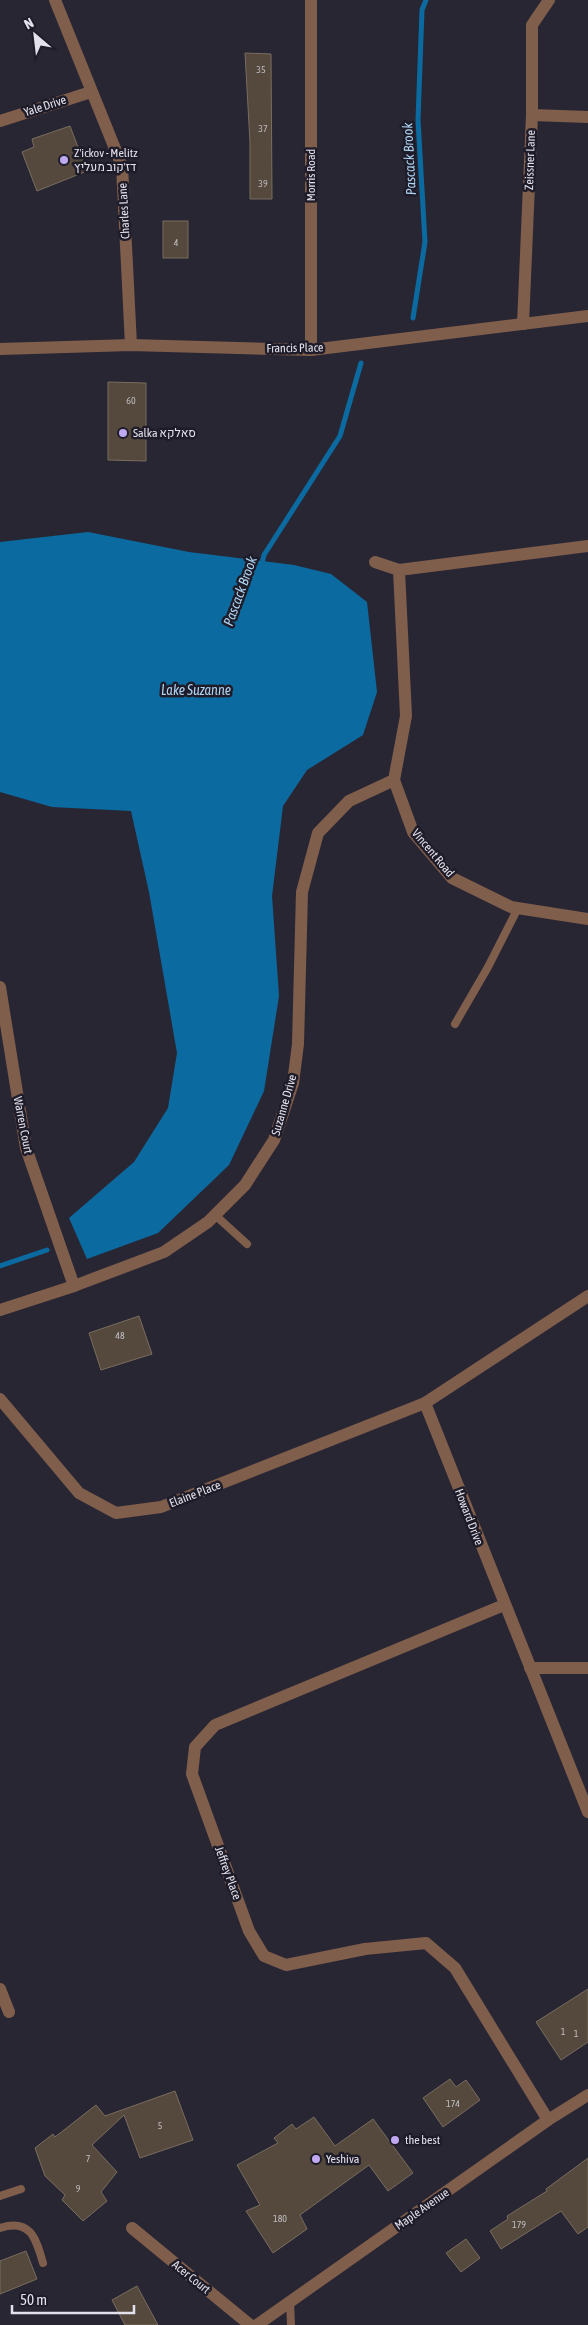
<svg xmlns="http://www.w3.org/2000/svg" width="588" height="2325" font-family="'Asap Condensed',Heebo,sans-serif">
<rect width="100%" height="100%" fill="#292634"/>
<polygon fill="#0b6ba1" points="88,532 189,552 294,565 331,574 367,602 377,692 363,735 307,770 283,806 272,896 279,996 264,1091 229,1165 158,1233 87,1259 69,1218 134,1162 168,1108 177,1053 149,892 131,811 52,807 0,792 0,542"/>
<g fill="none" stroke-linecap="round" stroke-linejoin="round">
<g stroke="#0b6ba1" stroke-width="5">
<polyline points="413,318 425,242 418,120 422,10 426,0"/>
<polyline points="261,568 264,555 340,436 361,363"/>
<polyline points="0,1266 47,1250"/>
</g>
</g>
<g fill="#54493c" stroke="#796d5f">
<polygon points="245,53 271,54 272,199 250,199 250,142"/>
<polygon points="70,126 87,171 37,191 22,152 34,147 32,139"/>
<rect x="163" y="221" width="25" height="37"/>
<polygon points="108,382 146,383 146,461 108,460"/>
<polygon points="139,1316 152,1354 101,1370 89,1333"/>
<polygon points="588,1989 588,2042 561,2060 536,2022"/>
<polygon points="450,2079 456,2087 466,2080 480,2100 443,2127 423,2098"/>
<polygon points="175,2091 193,2140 140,2158 124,2115 92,2145 117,2172 101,2192 107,2201 83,2221 62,2200 65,2195 45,2176 35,2148 53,2134 55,2137 96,2105 105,2116"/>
<polygon points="314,2117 335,2146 373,2119 413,2173 388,2191 369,2165 300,2215 307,2229 273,2253 246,2211 260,2205 237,2165 278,2143 274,2138 292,2124 296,2129"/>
<polygon points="588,2158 588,2227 578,2234 561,2211 501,2249 490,2231 508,2219 507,2216 547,2191 546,2189"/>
<polygon points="466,2239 480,2258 461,2272 446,2253"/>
<polygon points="26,2251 37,2279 0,2294 0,2261"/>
<polygon points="137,2286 158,2325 125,2325 112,2300"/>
</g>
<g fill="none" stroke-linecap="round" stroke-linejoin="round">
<g stroke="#805e4c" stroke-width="8">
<polyline points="455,1024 488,967 518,908"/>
<polyline points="215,1215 247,1244"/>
<polyline points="0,2196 21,2189"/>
<path d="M0 2228C30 2218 36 2238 43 2263"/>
<polyline points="290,2301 291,2325"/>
</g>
<g stroke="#805e4c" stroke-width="12">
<polyline points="55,0 122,166 131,345"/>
<polyline points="311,0 311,350"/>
<polyline points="532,115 588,117"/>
<polyline points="0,121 91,92"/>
<polyline points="523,324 532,115 532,25 549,0"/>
<polyline points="0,349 131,345 311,350 588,316"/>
<polyline points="588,546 399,570 406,716 394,780 413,832 452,878 511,907 588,919"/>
<polyline points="375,562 399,570"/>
<polyline points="0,987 26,1148 74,1286"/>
<polyline points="588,1296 425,1403 588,1812"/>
<polyline points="0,1310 74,1286 164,1252 208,1222 245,1185 274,1140 293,1083 298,1044 302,892 318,833 349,801 394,780"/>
<polyline points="0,1399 79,1493 116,1513 161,1507 425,1403"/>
<polyline points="504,1605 215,1725 195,1747 192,1774 249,1931 264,1956 286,1965 365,1949 426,1943 455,1968 548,2120"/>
<polyline points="530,1668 588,1668"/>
<polyline points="0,1989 9,2012"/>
<polyline points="132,2228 250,2325"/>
</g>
<polyline stroke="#805e4c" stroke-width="12" points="257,2325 548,2120 588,2095"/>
</g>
<g fill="#c1a8f3" stroke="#1f1c29" stroke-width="2">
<circle cx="64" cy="160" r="5"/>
<circle cx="123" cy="433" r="5"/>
<circle cx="395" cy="2140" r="5"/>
<circle cx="316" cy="2159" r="5"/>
</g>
<g text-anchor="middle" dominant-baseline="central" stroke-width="5" stroke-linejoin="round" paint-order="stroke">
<g font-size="10" fill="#bfbbbf">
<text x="261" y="69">35</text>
<text x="263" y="128">37</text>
<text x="263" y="183">39</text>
<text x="176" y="242">4</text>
<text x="131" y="400">60</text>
<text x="120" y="1335">48</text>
<text x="563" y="2031">1</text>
<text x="576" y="2033">1</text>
<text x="453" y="2103">174</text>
<text x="160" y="2125">5</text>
<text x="88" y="2158">7</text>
<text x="78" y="2188">9</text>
<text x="280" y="2218">180</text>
<text x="519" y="2224">179</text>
</g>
<g font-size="12" fill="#e3e1eb" stroke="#1f1c29">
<text transform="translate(45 106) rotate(-18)">Yale Drive</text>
<text transform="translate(530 160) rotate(-88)">Zeissner Lane</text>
<text transform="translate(311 175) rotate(-90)">Morris Road</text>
<text transform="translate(124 211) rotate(-93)">Charles Lane</text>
<text transform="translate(295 348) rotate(-1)">Francis Place</text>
<text transform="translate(433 853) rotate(50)">Vincent Road</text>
<text transform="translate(284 1105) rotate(-74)">Suzanne Drive</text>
<text transform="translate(23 1125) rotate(79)">Warren Court</text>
<text transform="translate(195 1494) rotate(-21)">Elaine Place</text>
<text transform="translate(469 1517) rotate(69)">Howard Drive</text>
<text transform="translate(228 1873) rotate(70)">Jeffrey Place</text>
<text transform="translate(422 2209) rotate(-35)">Maple Avenue</text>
<text transform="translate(191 2277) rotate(39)">Acer Court</text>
</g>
<g font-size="12" fill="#e3e1eb" stroke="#1f1c29" text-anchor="start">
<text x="74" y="153">Z'ickov - Melitz<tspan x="74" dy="14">דז'קוב מעליץ</tspan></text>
<text x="133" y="433">Salka סאלקא</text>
<text x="405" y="2140">the best</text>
<text x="326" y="2159">Yeshiva</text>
</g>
<g font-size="14" font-style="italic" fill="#add4f2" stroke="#1f1c29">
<text transform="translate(409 159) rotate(-93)">Pascack Brook</text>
<text transform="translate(240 591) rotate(-70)">Pascack Brook</text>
<text x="196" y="690">Lake Suzanne</text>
</g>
</g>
<g transform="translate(35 35) rotate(332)" stroke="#1f1c29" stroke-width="4" paint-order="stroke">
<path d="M0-4L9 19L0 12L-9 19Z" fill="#e3e1eb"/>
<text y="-8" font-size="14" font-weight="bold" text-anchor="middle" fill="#e3e1eb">N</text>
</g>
<path d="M12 2305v8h122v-8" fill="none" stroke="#e3e1eb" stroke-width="2.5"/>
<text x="20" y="2305" font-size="15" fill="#e3e1eb" stroke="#1f1c29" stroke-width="4" paint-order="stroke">50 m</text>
</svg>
